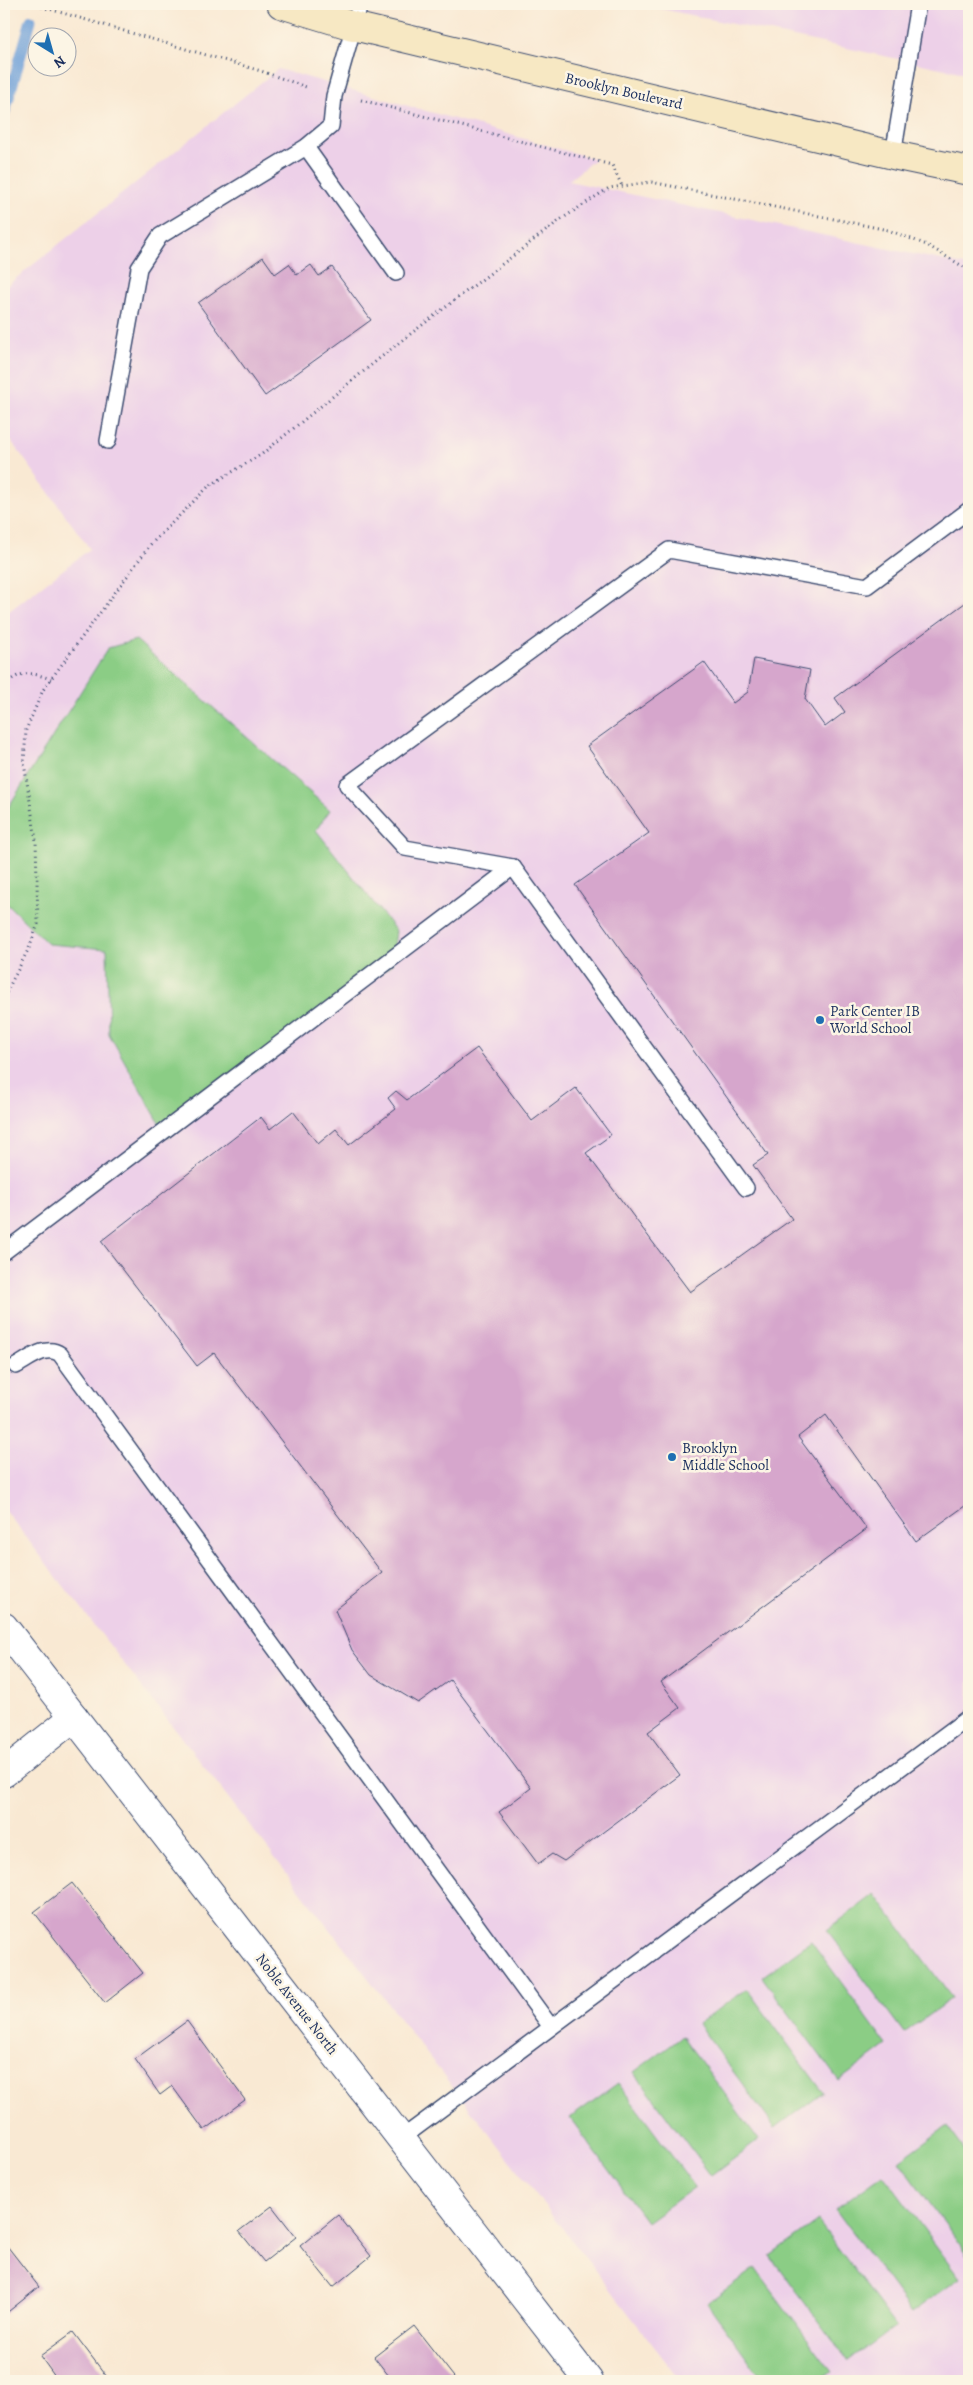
<svg xmlns="http://www.w3.org/2000/svg" width="973" height="2385" font-family="Alegreya,serif">
<rect width="100%" height="100%" fill="#fcf5e5"/>
<filter id="ink" filterUnits="userSpaceOnUse"><feTurbulence type="fractalNoise" baseFrequency=".02" numOctaves="2"/><feDisplacementMap in="SourceGraphic" scale="10" xChannelSelector="R" yChannelSelector="G"/><feConvolveMatrix kernelMatrix="1 2 1 2 8 2 1 2 1" color-interpolation-filters="sRGB"/></filter>
<filter id="wash" filterUnits="userSpaceOnUse"><feTurbulence type="fractalNoise" baseFrequency=".0096" numOctaves="4" result="noise"/><feDisplacementMap in="SourceGraphic" scale="20" xChannelSelector="R" yChannelSelector="G"/><feGaussianBlur stdDeviation="1.12" result="paint"/><feColorMatrix in="noise" values="0 0 0 0 0 0 0 0 0 0 0 0 0 0 0 0 0 1.4 0 .05"/><feComposite in="paint" operator="in"/></filter>
<g filter="url(#wash)">
<rect width="100%" height="100%" fill="#f9e9d3"/>
<g fill="#edd0e8">
<polygon points="638,4 969,4 969,74"/>
<polygon points="278,69 595,159 568,181 969,266 969,2381 681,2381 4,1509 4,615 90,549 4,431 4,288"/>
</g>
<g fill="#8bcd85" stroke="#537e72">
<polygon points="136,640 330,810 316,830 396,931 392,964 168,1138 109,1034 107,949 48,944 4,901 4,814 108,648"/>
<polygon points="875,1894 952,1998 904,2033 827,1930"/>
<polygon points="811,1941 887,2045 839,2081 762,1977"/>
<polygon points="747,1989 823,2092 775,2128 698,2024"/>
<polygon points="682,2036 759,2140 711,2176 634,2072"/>
<polygon points="618,2083 695,2187 647,2222 570,2118"/>
<polygon points="947,2126 969,2156 969,2257 899,2161"/>
<polygon points="883,2174 960,2278 912,2313 835,2209"/>
<polygon points="818,2221 896,2326 848,2361 770,2256"/>
<polygon points="755,2268 832,2372 819,2381 764,2381 707,2303"/>
</g>
<g fill="none" stroke-linecap="round" stroke-linejoin="round">
<polyline stroke="#6d9fd8" stroke-width="11" points="4,115 31,20"/>
</g>
<g id="blocks">
<g fill="#d6a6cc">
<polygon points="263,257 275,274 289,264 297,275 311,265 319,276 332,267 371,320 265,396 198,303"/>
<polygon points="969,600 969,1503 916,1541 826,1415 798,1437 867,1529 661,1682 680,1708 648,1732 680,1775 564,1861 552,1854 538,1864 499,1812 531,1788 450,1680 418,1703 371,1675 352,1650 335,1610 382,1573 214,1353 197,1366 101,1241 261,1117 270,1129 293,1111 318,1144 336,1129 349,1145 396,1109 388,1098 396,1091 407,1100 477,1048 532,1121 576,1088 611,1135 586,1153 690,1292 792,1219 753,1165 768,1155 575,885 649,833 587,746 704,662 733,703 748,692 754,659 810,670 805,699 825,727 845,712 835,698"/>
<polygon points="72,1883 143,1973 105,2003 34,1912"/>
<polygon points="187,2021 245,2100 204,2130 172,2086 160,2095 135,2059"/>
<polygon points="272,2206 296,2237 264,2262 239,2231"/>
<polygon points="338,2215 371,2256 333,2287 300,2246"/>
<polygon points="4,2242 39,2287 4,2315"/>
<polygon points="414,2326 457,2381 393,2381 374,2357"/>
<polygon points="73,2332 110,2381 58,2381 40,2356"/>
</g>
</g>
</g>
<g filter="url(#ink)">
<use href="#blocks" fill-opacity="0" stroke="#3c4b70" stroke-width="1"/>
<g fill="none" stroke-linecap="round" stroke-linejoin="round">
<g stroke="#3c4b70" stroke-width="18">
<g id="service">
<polyline points="306,147 396,273"/>
<polyline points="893,155 918,4"/>
<polyline points="108,441 139,268 160,236 306,147 331,126 334,96 360,4"/>
<polyline points="746,1188 513,867 405,848 347,785 669,550 867,586 969,510"/>
<polyline points="4,1252 513,867"/>
<path d="M16 1366C29 1359 46 1344 60 1354L551 2027"/>
<polyline points="402,2138 969,1717"/>
</g>
</g>
<g stroke="#3c4b70" stroke-width="30">
<polyline id="minor" points="4,1773 74,1717"/>
</g>
<g stroke="#3c4b70" stroke-width="30">
<polyline id="tertiary" points="4,1627 589,2381"/>
</g>
<g stroke="#3c4b70" stroke-width="30">
<polyline id="secondary" points="281,4 353,26 893,155 969,171"/>
</g>
<g stroke="#3c4b70" stroke-width="3" stroke-dasharray="1 4" stroke-linecap="butt">
<polyline points="32,4 261,71 309,88"/>
<polyline points="361,100 612,165 622,186"/>
<path d="M4 685C22 670 30 672 51 679"/>
<polyline points="4,997 30,946 38,924 36,840 24,763 26,730 43,690 51,679 151,544 209,486 262,454 396,345 560,220 609,188 651,182 888,230 927,245 969,270"/>
</g>
<use href="#service" stroke="#fff" stroke-width="15"/>
<use href="#minor" stroke="#fff" stroke-width="28"/>
<use href="#tertiary" stroke="#fff" stroke-width="28"/>
<use href="#secondary" stroke="#f7e8c3" stroke-width="28"/>
</g>
</g>
<g fill="#1f6fb2" stroke="#fcf5e5" stroke-width="2">
<circle cx="820" cy="1020" r="5"/>
<circle cx="672" cy="1457" r="5"/>
</g>
<g text-anchor="middle" dominant-baseline="central" stroke-width="5" stroke-linejoin="round" paint-order="stroke">
<g font-size="15" fill="#1b2f5e" stroke="#fcf5e5">
<text transform="translate(624 91) rotate(13)">Brooklyn Boulevard</text>
<text transform="translate(297 2004) rotate(52)">Noble Avenue North</text>
</g>
<g font-size="15" fill="#1b2f5e" stroke="#fcf5e5" text-anchor="start">
<text x="830" y="1011">Park Center IB<tspan x="830" dy="17">World School</tspan></text>
<text x="682" y="1448">Brooklyn<tspan x="682" dy="17">Middle School</tspan></text>
</g>
</g>
<rect width="973" height="2385" fill="none" stroke="#fcf5e5" stroke-width="20"/>
<g transform="translate(52 52) rotate(143)"><circle r="24" fill="#fcf5e5" stroke="#a2a6af"/>
<path d="M0-4L9 19L0 12L-9 19Z" fill="#1f6fb2"/>
<text y="-8" font-size="14" font-weight="bold" text-anchor="middle" fill="#1b2f5e">N</text>
</g>
</svg>
